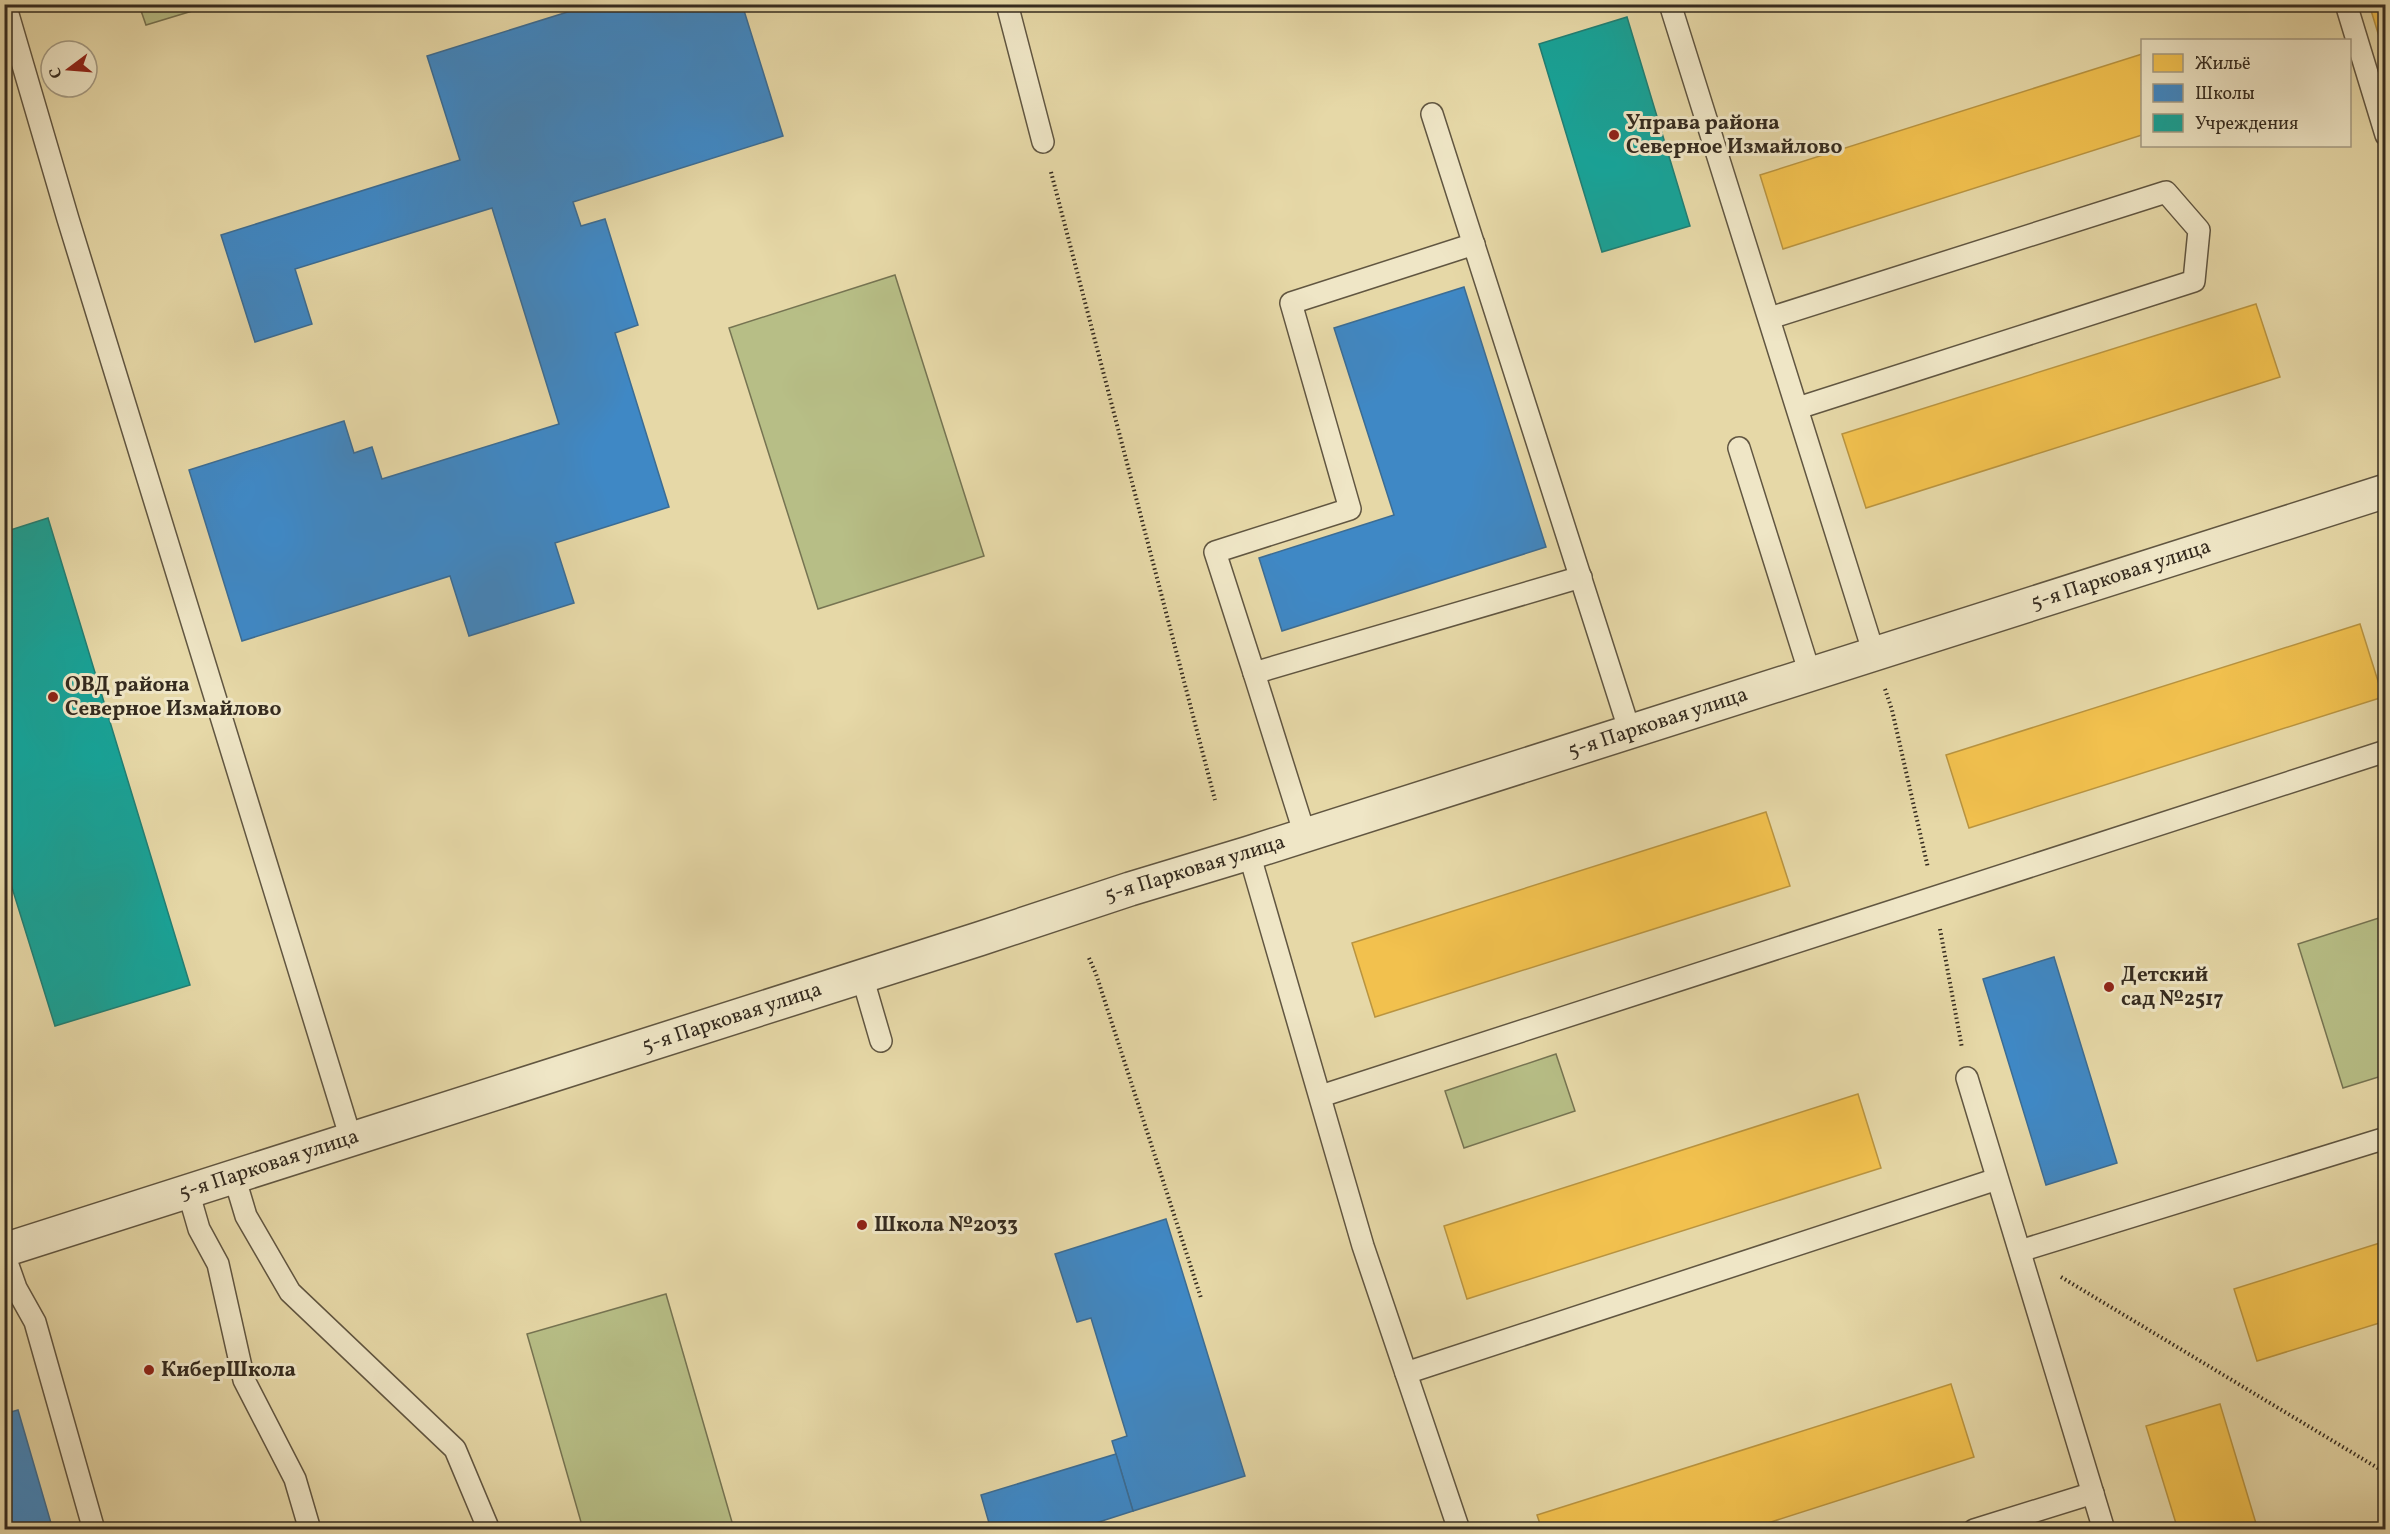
<svg xmlns="http://www.w3.org/2000/svg" width="2390" height="1534" font-family="Vollkorn,serif">
<rect width="100%" height="100%" fill="#e6d8a7"/>
<filter id="stains"><feTurbulence type="fractalNoise" baseFrequency=".00333" numOctaves="4"/><feColorMatrix values="0 0 0 0 .2 0 0 0 0 .09 0 0 0 0 .02 0 0 0 .5 -.17"/></filter>
<radialGradient id="worn" r=".72"><stop offset=".6" stop-color="#630" stop-opacity="0"/><stop offset="1" stop-color="#630" stop-opacity=".3"/></radialGradient>
<g fill="#b7be86" stroke="#767452" stroke-width="1.5">
<polygon points="139,5 139,4 212,5 146,25"/>
<polygon points="895,275 984,556 818,609 729,328"/>
<polygon points="2385,916 2385,1075 2343,1088 2298,944"/>
<polygon points="1556,1054 1575,1111 1464,1148 1445,1091"/>
<polygon points="666,1294 734,1529 583,1529 527,1334"/>
</g>
<g fill="#f2c14e" stroke="#b99440" stroke-width="1.5">
<polygon points="2369,4 2386,4 2386,59"/>
<polygon points="2142,54 2142,135 1783,249 1760,175"/>
<polygon points="2256,304 2280,377 1866,508 1842,434"/>
<polygon points="2360,624 2383,697 1969,828 1946,755"/>
<polygon points="1766,812 1790,886 1375,1017 1352,943"/>
<polygon points="1858,1094 1881,1168 1467,1299 1444,1226"/>
<polygon points="2386,1241 2386,1321 2257,1361 2234,1289"/>
<polygon points="1951,1384 1974,1457 1746,1530 1542,1530 1537,1515"/>
<polygon points="2220,1404 2258,1530 2178,1530 2146,1426"/>
</g>
<g fill="#3f88c5" stroke="#3c6c93" stroke-width="1.5">
<polygon points="593,4 742,4 783,136 573,202 581,226 605,219 638,325 615,333 669,507 555,543 574,603 469,636 450,576 242,641 189,470 344,421 354,453 372,447 382,479 559,424 492,208 295,269 312,324 255,342 221,235 460,160 427,56"/>
<polygon points="1464,287 1546,547 1282,631 1259,558 1394,515 1334,328"/>
<polygon points="2054,957 2117,1163 2046,1185 1983,979"/>
<polygon points="1166,1219 1245,1476 1133,1511 1112,1441 1127,1436 1091,1318 1077,1322 1055,1254"/>
<polygon points="18,1410 53,1530 4,1530 4,1414"/>
<polygon points="1116,1454 1133,1511 1074,1530 991,1530 981,1495"/>
</g>
<g fill="#17a398" stroke="#207f74" stroke-width="1.5">
<polygon points="1627,17 1690,226 1602,252 1539,44"/>
<polygon points="48,518 190,985 55,1026 4,862 4,532"/>
</g>
<g fill="none" stroke-linecap="round" stroke-linejoin="round">
<g stroke="#615641" stroke-width="24">
<g id="lane">
<polyline points="5,4 68,219 351,1139"/>
<polyline points="1007,4 1043,142"/>
<polyline points="1670,4 1874,654"/>
<polyline points="2346,4 2386,135"/>
<polyline points="1432,114 1630,732"/>
<polyline points="1474,244 1291,303 1350,509 1215,552 1254,673 1581,577"/>
<polyline points="1770,318 2166,192 2199,230 2194,281 1798,408"/>
<polyline points="1739,448 1810,674"/>
<polyline points="1254,673 1305,835"/>
<polyline points="1249,853 1363,1246 1459,1530"/>
<polyline points="862,976 881,1041"/>
<polyline points="1967,1078 2104,1530"/>
<polyline points="1321,1096 2386,751"/>
<polyline points="234,1176 246,1216 290,1292 455,1449 489,1530"/>
<polyline points="188,1191 199,1229 218,1264 244,1380 295,1479 310,1530"/>
<polyline points="2020,1251 2386,1138"/>
<polyline points="4,1254 16,1288 35,1322 94,1530"/>
<polyline points="1406,1373 1997,1179"/>
<polyline points="1974,1530 2093,1493"/>
</g>
</g>
<g stroke="#615641" stroke-width="36">
<polyline id="street" points="4,1250 979,939 1130,889 1249,853 2386,491"/>
</g>
<g stroke="#352b1f" stroke-width="4" stroke-dasharray="1.5 3" stroke-linecap="butt">
<polyline points="1051,172 1215,800"/>
<polyline points="1885,689 1892,710 1928,868"/>
<polyline points="1940,929 1962,1048"/>
<polyline points="1089,958 1096,974 1201,1298"/>
<polyline points="2061,1277 2386,1473"/>
</g>
<use href="#lane" stroke="#efe6c6" stroke-width="21"/>
<use href="#street" stroke="#efe6c6" stroke-width="33"/>
</g>
<g fill="#8f2418" stroke="#efe6c6" stroke-width="2">
<circle cx="1614" cy="135" r="6"/>
<circle cx="53" cy="697" r="6"/>
<circle cx="2109" cy="987" r="6"/>
<circle cx="862" cy="1225" r="6"/>
<circle cx="149" cy="1370" r="6"/>
</g>
<g text-anchor="middle" dominant-baseline="central" stroke-width="6" stroke-linejoin="round" paint-order="stroke">
<g font-size="21" font-weight="bold" fill="#352b1f" stroke="#efe6c6" text-anchor="start">
<text x="1626" y="123">Управа района<tspan x="1626" dy="24">Северное Измайлово</tspan></text>
<text x="65" y="685">ОВД района<tspan x="65" dy="24">Северное Измайлово</tspan></text>
<text x="2121" y="975">Детский<tspan x="2121" dy="24">сад №2517</tspan></text>
<text x="874" y="1225">Школа №2033</text>
<text x="161" y="1370">КиберШкола</text>
</g>
<g font-size="21" fill="#352b1f" stroke="#efe6c6">
<text transform="translate(2121 575) rotate(-18)">5-я Парковая улица</text>
<text transform="translate(1658 723) rotate(-18)">5-я Парковая улица</text>
<text transform="translate(1195 869) rotate(-17)">5-я Парковая улица</text>
<text transform="translate(732 1018) rotate(-18)">5-я Парковая улица</text>
<text transform="translate(269 1165) rotate(-18)">5-я Парковая улица</text>
</g>
</g>
<rect width="2390" height="1534" fill="none" stroke="#e6d8a7" stroke-width="24"/>
<rect x="6" y="6" width="2378" height="1522" fill="none" stroke="#352b1f" stroke-width="3"/>
<rect x="12" y="12" width="2366" height="1510" fill="none" stroke="#352b1f" stroke-width="1.5"/>
<rect x="2141" y="39" width="210" height="108" fill="#efe6c6" stroke="#a59b83" stroke-width="1.5"/>
<rect x="2153" y="54" width="30" height="18" fill="#f2c14e" stroke="#a59b83" stroke-width="1.5"/>
<text x="2195" y="69" font-size="18" fill="#352b1f">Жильё</text>
<rect x="2153" y="84" width="30" height="18" fill="#3f88c5" stroke="#a59b83" stroke-width="1.5"/>
<text x="2195" y="99" font-size="18" fill="#352b1f">Школы</text>
<rect x="2153" y="114" width="30" height="18" fill="#17a398" stroke="#a59b83" stroke-width="1.5"/>
<text x="2195" y="129" font-size="18" fill="#352b1f">Учреждения</text>
<g transform="translate(69 69) rotate(254)"><circle r="28" fill="#efe6c6" stroke="#a59b83" stroke-width="1.5"/>
<path d="M0-4.5L10 22L0 15L-10 22Z" fill="#8f2418"/>
<text y="-9" font-size="16" font-weight="bold" text-anchor="middle" fill="#352b1f">С</text>
</g>
<rect width="100%" height="100%" filter="url(#stains)"/>
<rect width="100%" height="100%" fill="url(#worn)"/>
</svg>
